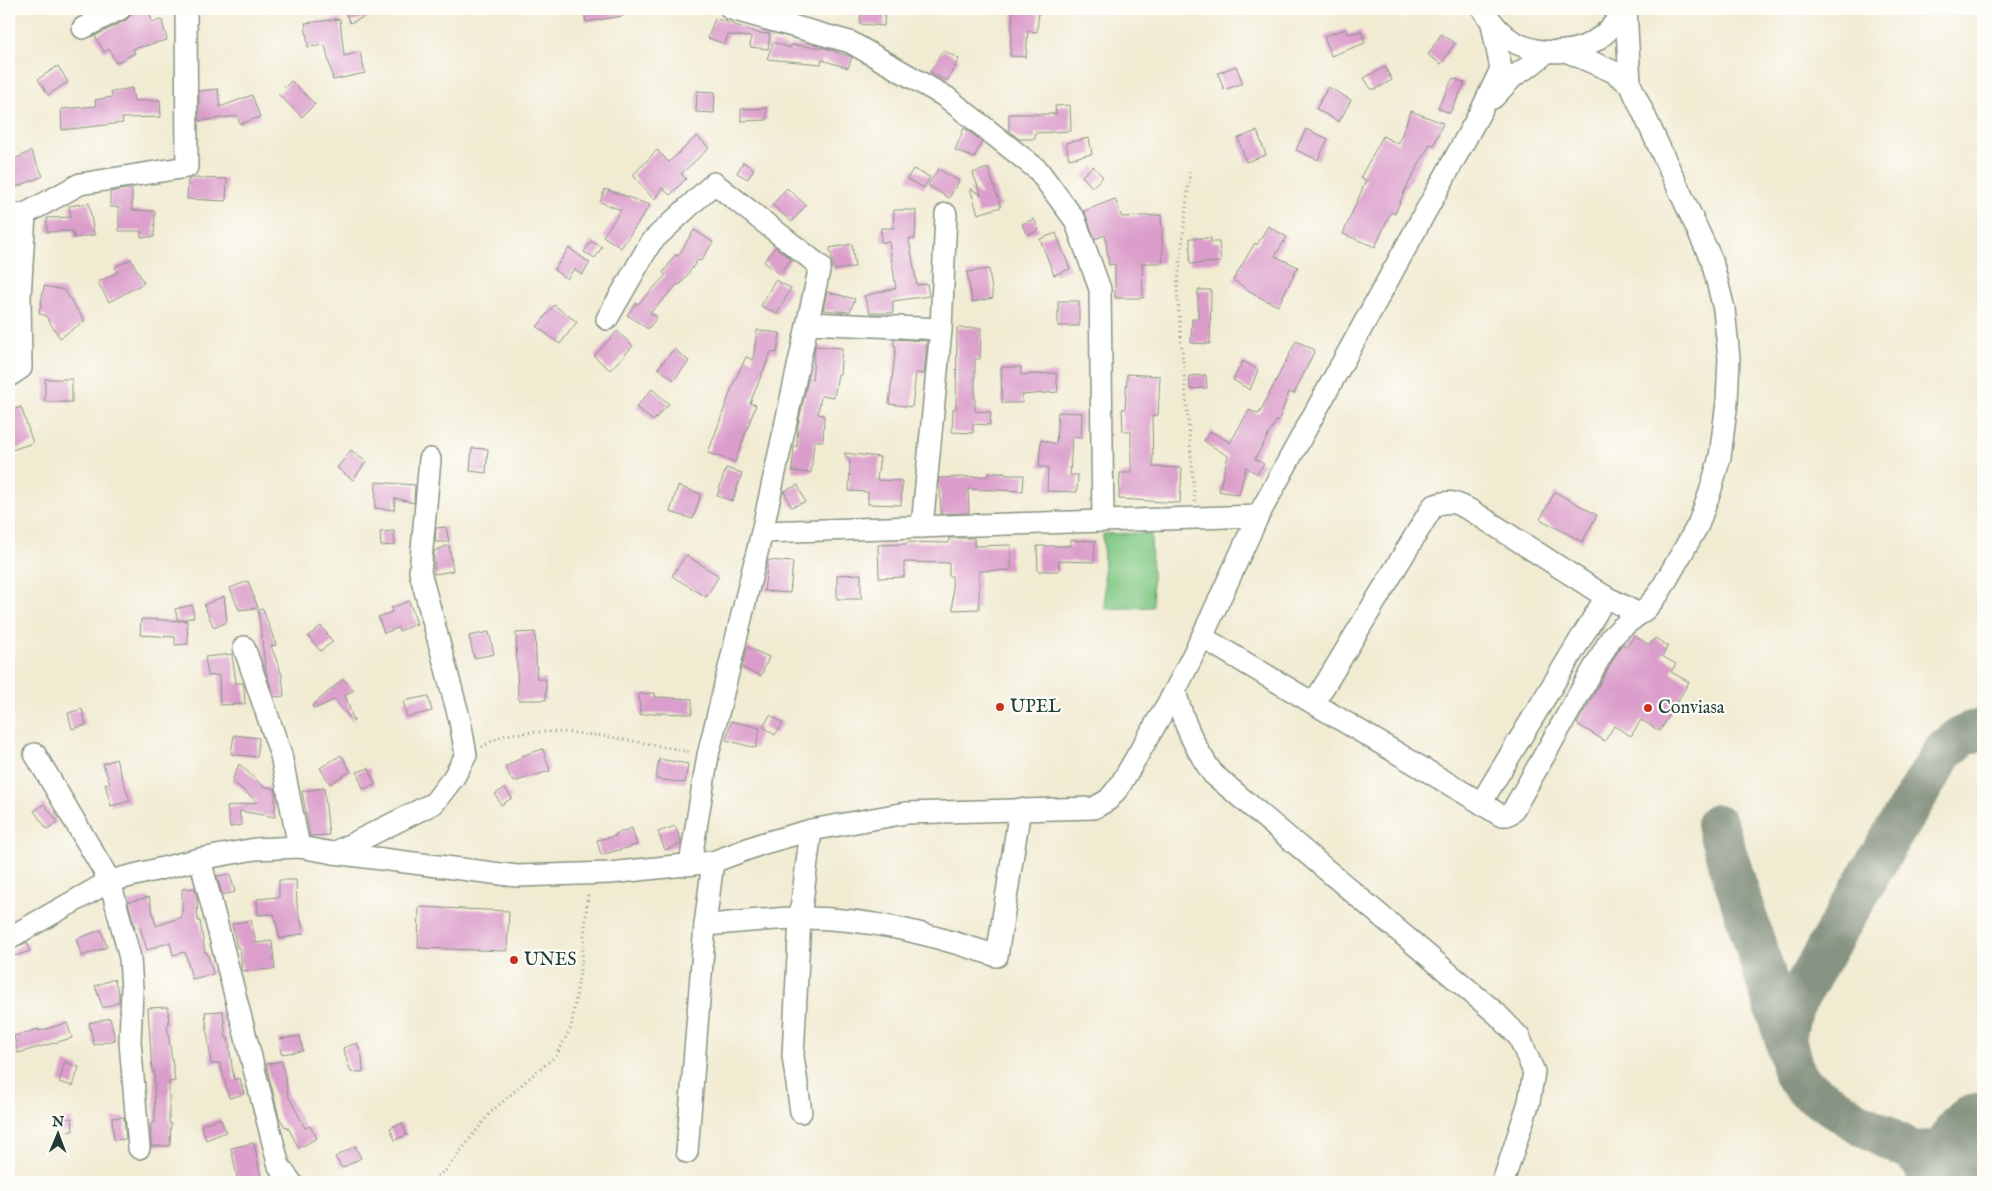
<svg xmlns="http://www.w3.org/2000/svg" width="1992" height="1191" font-family="'IM FELL English',serif">
<rect width="100%" height="100%" fill="#fdfcf7"/>
<filter id="ink" filterUnits="userSpaceOnUse"><feTurbulence type="fractalNoise" baseFrequency=".02" numOctaves="2"/><feDisplacementMap in="SourceGraphic" scale="10" xChannelSelector="R" yChannelSelector="G"/><feConvolveMatrix kernelMatrix="1 2 1 2 8 2 1 2 1" color-interpolation-filters="sRGB"/></filter>
<filter id="wash" filterUnits="userSpaceOnUse"><feTurbulence type="fractalNoise" baseFrequency=".0096" numOctaves="4" result="noise"/><feDisplacementMap in="SourceGraphic" scale="20" xChannelSelector="R" yChannelSelector="G"/><feGaussianBlur stdDeviation="1.12" result="paint"/><feColorMatrix in="noise" values="0 0 0 0 0 0 0 0 0 0 0 0 0 0 0 0 0 1.4 0 .05"/><feComposite in="paint" operator="in"/></filter>
<g filter="url(#wash)">
<rect width="100%" height="100%" fill="#f1ebd2"/>
<polygon fill="#82c985" stroke="#50835c" points="1151,533 1153,607 1105,609 1103,534"/>
<g fill="none" stroke-linecap="round" stroke-linejoin="round">
<g stroke="#889483" stroke-width="42">
<polyline points="1717,825 1785,1038"/>
<polyline points="1913,1152 1938,1151 1955,1146 1983,1132"/>
<polyline points="1931,1182 1923,1163 1913,1152 1856,1121 1805,1088 1794,1074 1785,1038 1791,1010 1891,837 1945,750 1964,735 1983,728"/>
</g>
<polyline stroke="#889483" stroke-width="106" points="1960,1182 1983,1146"/>
</g>
<g id="blocks">
<g fill="#db9dcb">
<polygon points="132,9 149,9 152,22 162,20 167,40 133,49 135,53 116,63 109,49 104,52 95,36 126,20 131,15"/>
<polygon points="352,9 383,9 350,23 345,12"/>
<polygon points="584,9 622,9 623,16 586,22"/>
<polygon points="861,9 885,9 884,26 860,24"/>
<polygon points="1013,9 1039,10 1037,32 1028,31 1026,57 1010,56"/>
<polygon points="715,18 758,33 770,34 768,49 750,47 751,37 728,35 725,44 708,38"/>
<polygon points="340,19 344,56 360,52 365,73 333,80 325,45 308,47 305,23"/>
<polygon points="1346,29 1348,34 1361,31 1365,43 1331,56 1324,36"/>
<polygon points="1441,34 1455,43 1441,64 1428,55"/>
<polygon points="773,42 790,48 791,45 824,48 852,57 848,68 822,60 821,64 767,59"/>
<polygon points="943,50 959,59 947,81 930,72"/>
<polygon points="58,66 68,82 48,95 38,79"/>
<polygon points="1236,66 1243,83 1224,90 1218,73"/>
<polygon points="1385,67 1392,80 1376,89 1371,89 1364,78"/>
<polygon points="1453,78 1465,83 1450,113 1438,108"/>
<polygon points="291,81 315,104 302,117 278,94"/>
<polygon points="1328,87 1351,100 1339,122 1316,109"/>
<polygon points="132,88 134,101 160,100 161,117 122,118 123,123 62,130 61,109 96,106 95,100 112,97 111,92"/>
<polygon points="218,89 220,107 252,95 260,117 240,124 237,116 199,121 199,91"/>
<polygon points="697,91 715,92 714,113 696,112"/>
<polygon points="1070,105 1071,131 1035,133 1035,139 1019,139 1009,131 1009,114 1056,114 1055,106"/>
<polygon points="767,108 767,120 741,121 741,109"/>
<polygon points="1411,111 1443,123 1434,145 1430,144 1405,190 1395,214 1391,212 1375,247 1343,234 1366,180 1360,178 1383,136 1398,144"/>
<polygon points="964,128 982,141 974,158 955,150"/>
<polygon points="1306,129 1328,139 1318,160 1296,150"/>
<polygon points="1257,131 1266,155 1246,162 1238,138"/>
<polygon points="697,136 709,148 681,174 686,179 670,195 662,188 654,200 633,175 657,150 669,162"/>
<polygon points="1089,138 1092,154 1069,159 1066,143"/>
<polygon points="31,151 43,176 14,188 9,177 9,162"/>
<polygon points="743,162 754,169 748,179 737,173"/>
<polygon points="1093,166 1103,177 1092,187 1082,176"/>
<polygon points="988,168 1001,207 978,214 970,188 981,195 973,173"/>
<polygon points="913,169 930,177 924,188 907,179"/>
<polygon points="938,169 959,181 949,198 928,185"/>
<polygon points="193,178 227,179 226,201 187,199 188,180"/>
<polygon points="787,188 806,205 792,222 772,205"/>
<polygon points="125,189 132,189 132,210 155,211 154,237 141,237 141,231 119,231 119,207 110,207 110,192"/>
<polygon points="605,189 650,205 621,248 603,236 621,210 600,202"/>
<polygon points="1115,199 1122,217 1161,215 1163,263 1142,263 1143,298 1115,298 1115,264 1109,265 1105,235 1095,239 1084,211"/>
<polygon points="89,203 94,235 74,238 73,231 47,232 47,218 71,217 69,206"/>
<polygon points="894,210 916,210 915,239 909,239 917,285 927,284 929,296 893,301 893,313 870,313 864,296 896,288 889,242 881,242 881,228 893,228"/>
<polygon points="1034,219 1039,230 1027,235 1022,224"/>
<polygon points="1268,226 1287,237 1275,256 1298,267 1278,306 1259,297 1233,280 1255,243 1257,245"/>
<polygon points="694,230 713,242 701,261 698,260 680,285 678,284 650,313 657,317 648,329 627,315 636,303 638,304 666,275 663,273 675,255 678,256"/>
<polygon points="1056,233 1070,269 1054,275 1040,239"/>
<polygon points="1190,238 1211,238 1211,242 1219,242 1221,262 1190,264"/>
<polygon points="591,241 602,247 595,258 584,252"/>
<polygon points="852,244 855,267 834,270 830,248"/>
<polygon points="775,247 791,259 780,274 764,262"/>
<polygon points="569,248 590,263 582,275 574,269 567,279 554,270"/>
<polygon points="131,259 144,283 109,302 98,282 118,272 115,267"/>
<polygon points="989,269 993,298 972,302 967,272"/>
<polygon points="775,280 791,288 777,314 761,306"/>
<polygon points="44,286 64,290 85,321 60,338 45,315 39,314"/>
<polygon points="1198,290 1211,290 1210,344 1191,343 1192,319 1198,319"/>
<polygon points="827,292 855,299 850,312 823,310"/>
<rect x="1058" y="301" width="21" height="25"/>
<polygon points="554,305 577,322 560,344 537,327"/>
<polygon points="957,328 981,328 980,359 975,359 975,411 991,412 990,425 973,424 973,433 952,432 953,409 956,409"/>
<polygon points="757,330 780,333 777,353 771,352 750,403 756,405 735,462 708,453 734,382 746,357 753,360"/>
<polygon points="617,331 633,346 610,370 594,356"/>
<polygon points="894,339 927,341 924,374 916,373 912,407 889,404 896,346 894,346"/>
<polygon points="1296,341 1315,350 1294,394 1289,392 1278,422 1276,421 1255,459 1264,464 1257,474 1246,467 1239,495 1219,491 1228,456 1204,441 1211,431 1230,443 1249,410 1259,414"/>
<polygon points="815,346 842,348 840,374 838,374 834,397 821,396 818,414 824,415 823,441 814,441 811,473 792,471 794,446 797,446 798,425 808,379 812,380"/>
<polygon points="674,349 689,361 674,380 658,368"/>
<polygon points="1243,361 1258,370 1250,390 1233,380"/>
<polygon points="1001,367 1021,367 1021,375 1056,373 1058,392 1022,395 1022,403 1002,403"/>
<polygon points="1127,374 1160,376 1158,415 1152,416 1153,467 1182,468 1180,503 1119,499 1120,473 1131,473 1131,431 1123,431 1122,409 1125,409"/>
<polygon points="1206,375 1207,388 1190,389 1189,376"/>
<rect x="45" y="379" width="27" height="23"/>
<polygon points="652,389 669,404 653,421 636,407"/>
<polygon points="21,407 33,443 9,451 9,411"/>
<polygon points="1058,412 1082,413 1081,438 1072,437 1070,475 1078,475 1077,492 1047,491 1048,467 1039,467 1041,440 1056,444"/>
<polygon points="472,448 488,449 486,473 470,471"/>
<polygon points="351,450 366,462 353,480 337,468"/>
<polygon points="844,453 880,457 877,480 902,481 901,505 868,504 868,492 849,491 850,462"/>
<polygon points="726,468 742,473 733,501 717,496"/>
<polygon points="988,473 1005,473 1005,475 1024,475 1023,491 968,489 969,513 941,514 940,488 938,488 939,478 988,476"/>
<polygon points="376,482 415,485 414,503 395,498 394,510 375,508"/>
<polygon points="798,485 805,502 791,507 784,491"/>
<polygon points="678,486 701,494 693,519 670,512"/>
<polygon points="1555,492 1597,515 1582,542 1540,519"/>
<polygon points="446,527 449,542 435,542 436,528"/>
<polygon points="394,531 395,545 381,546 380,532"/>
<polygon points="949,538 974,538 974,546 1011,545 1011,570 979,571 979,609 953,610 952,576 949,576 949,563 904,562 904,577 879,578 878,545 907,544 907,542 949,543"/>
<polygon points="1071,540 1095,541 1094,562 1059,561 1059,571 1038,571 1037,546 1071,546"/>
<polygon points="449,545 453,571 434,574 434,551"/>
<polygon points="686,555 719,576 706,597 672,576"/>
<polygon points="768,560 793,562 790,593 764,591"/>
<polygon points="861,574 861,599 837,599 837,575"/>
<polygon points="248,581 258,608 239,610 230,588"/>
<polygon points="224,596 227,622 214,628 204,605"/>
<polygon points="409,601 417,624 399,631 398,628 384,633 378,617 392,612 391,608"/>
<polygon points="192,605 194,617 178,621 175,609"/>
<polygon points="263,609 276,645 271,646 282,675 284,696 274,697 266,672 258,610"/>
<polygon points="141,619 187,621 188,644 175,645 175,637 140,635"/>
<polygon points="321,626 333,642 320,651 308,636"/>
<polygon points="489,632 494,654 474,658 469,636"/>
<polygon points="535,632 537,679 546,679 546,700 518,700 516,633"/>
<polygon points="1634,636 1650,645 1655,638 1668,646 1662,656 1676,664 1671,672 1689,682 1660,731 1641,720 1631,736 1614,726 1605,741 1577,724 1621,646 1623,644 1627,647"/>
<polygon points="747,647 769,657 761,676 742,668"/>
<polygon points="232,654 236,683 243,683 244,687 245,704 220,705 219,675 208,676 205,657"/>
<polygon points="343,679 354,690 345,695 354,722 334,700 314,709 312,706"/>
<polygon points="655,693 655,697 692,699 692,714 656,713 640,715 639,694"/>
<polygon points="428,696 432,711 407,717 403,701"/>
<polygon points="82,709 86,725 72,729 68,713"/>
<polygon points="770,715 783,723 775,735 763,727"/>
<polygon points="731,721 760,728 756,748 726,740"/>
<polygon points="234,735 259,738 257,757 231,754"/>
<polygon points="543,749 550,771 513,782 505,767 521,758 521,756"/>
<polygon points="341,755 351,771 330,784 320,768"/>
<polygon points="116,759 130,801 111,806 105,784 110,783 103,764"/>
<polygon points="659,759 688,764 685,783 656,779"/>
<polygon points="239,764 263,786 275,789 275,817 239,811 242,825 230,827 227,807 258,802 232,781"/>
<polygon points="369,768 375,785 363,789 357,772"/>
<polygon points="324,788 329,835 310,836 302,791"/>
<polygon points="505,788 512,798 501,805 495,794"/>
<polygon points="44,804 58,822 47,829 34,811"/>
<polygon points="675,826 681,840 681,844 665,850 658,832"/>
<polygon points="632,828 637,845 601,855 597,840 616,836 615,834"/>
<polygon points="230,874 235,892 222,895 217,876"/>
<polygon points="279,880 296,880 297,906 304,933 280,939 274,914 258,915 257,899 279,897"/>
<polygon points="195,888 197,899 198,921 200,921 205,953 207,952 213,974 192,979 185,952 173,955 170,942 147,950 140,927 135,928 128,902 149,897 156,926 182,917 182,889"/>
<polygon points="419,907 509,911 507,951 418,948"/>
<polygon points="251,920 256,943 272,941 275,969 242,971 240,947 237,948 232,924"/>
<polygon points="101,930 107,947 82,956 76,939"/>
<polygon points="27,942 30,951 15,956 13,950"/>
<polygon points="114,979 119,993 119,1002 103,1008 95,986"/>
<polygon points="168,1007 169,1025 167,1025 175,1081 169,1082 169,1123 171,1123 170,1146 151,1146 151,1123 155,1123 154,1070 152,1070 148,1008"/>
<polygon points="223,1011 226,1038 228,1038 234,1080 240,1078 244,1094 229,1098 220,1063 211,1064 205,1012"/>
<polygon points="110,1018 115,1040 94,1045 89,1023"/>
<polygon points="67,1023 72,1038 18,1053 14,1036 39,1029 39,1031"/>
<polygon points="300,1036 303,1051 281,1054 279,1039"/>
<polygon points="357,1043 362,1057 363,1072 351,1072 343,1048"/>
<polygon points="282,1061 288,1095 305,1128 310,1126 317,1138 299,1148 287,1126 285,1127 279,1117 266,1064"/>
<polygon points="65,1062 79,1067 73,1086 59,1082"/>
<polygon points="124,1117 126,1139 114,1140 112,1118"/>
<polygon points="72,1118 73,1131 61,1132 60,1119"/>
<polygon points="220,1118 226,1132 206,1140 201,1125"/>
<polygon points="402,1123 407,1135 395,1140 390,1128"/>
<polygon points="254,1143 262,1182 238,1182 231,1148"/>
<polygon points="355,1146 361,1158 342,1168 335,1157"/>
</g>
</g>
</g>
<g filter="url(#ink)">
<use href="#blocks" fill-opacity="0" stroke="#889483" stroke-width="1"/>
<g fill="none" stroke-linecap="round" stroke-linejoin="round">
<g stroke="#889483" stroke-width="24">
<g id="minor">
<polyline points="731,9 850,42 946,97 1038,170 1075,220 1100,289 1103,521"/>
<path d="M1483 9C1491 22 1503 37 1518 44 1545 56 1579 55 1603 35 1612 28 1618 19 1625 9"/>
<polyline points="83,28 120,9"/>
<polyline points="1566,51 1612,71 1630,84"/>
<polyline points="1493,98 1514,76 1531,65 1547,52"/>
<polyline points="9,214 25,214 80,184 187,167 186,9"/>
<polyline points="607,319 651,242 714,183 820,266 762,532 708,755 690,864"/>
<polyline points="808,323 941,329"/>
<polyline points="9,376 21,368 20,297 25,214"/>
<polyline points="922,527 941,329 946,214"/>
<polyline points="762,532 1258,516"/>
<polyline points="1606,597 1639,614"/>
<path d="M1202 637 1481 803 1606 597 1472 511C1456 503 1450 499 1433 506L1314 703"/>
<polyline points="244,647 281,755 299,847"/>
<path d="M1175 691C1184 724 1193 745 1213 774L1497 1014 1519 1037 1534 1072 1529 1102 1503 1182"/>
<polyline points="35,754 110,881 130,958 132,989 130,1042 139,1148"/>
<polyline points="1481,803 1500,815 1507,815 1512,812 1611,638 1621,628 1646,609 1659,593 1698,525 1710,492 1720,457 1727,402 1729,358 1724,309 1712,261 1630,84 1626,9"/>
<polyline points="334,853 434,803 454,777 466,755 460,721 420,572 430,459"/>
<polyline points="200,859 279,1166 291,1182"/>
<path d="M705 925C737 923 769 918 800 918 868 917 933 935 997 956L1020 809"/>
<polyline points="9,938 110,881 200,859 255,849 299,847 334,853 517,876 610,873 713,862 761,844 811,830 906,813 1094,808 1108,800 1119,787 1175,691 1202,637 1258,516 1482,109 1501,69 1492,24"/>
<polyline points="801,1112 793,1056 800,918 811,830"/>
<polyline points="687,1152 705,925 713,862"/>
</g>
</g>
<g stroke="#889483" stroke-width="3" stroke-dasharray="1 4" stroke-linecap="butt">
<polyline points="1190,172 1177,291 1195,502"/>
<path d="M482 747C489 743 498 737 506 735 567 725 631 741 691 752"/>
<polyline points="429,1182 446,1170 490,1113 528,1079 556,1056 571,1028 582,959 588,891"/>
</g>
<use href="#minor" stroke="#fff" stroke-width="21"/>
</g>
</g>
<g fill="#c8321e" stroke="#fdfcf7" stroke-width="2">
<circle cx="1000" cy="707" r="5"/>
<circle cx="1648" cy="708" r="5"/>
<circle cx="514" cy="960" r="5"/>
</g>
<g text-anchor="middle" dominant-baseline="central" stroke-width="4.5" stroke-linejoin="round" paint-order="stroke">
<g font-size="18" fill="#1f3d34" stroke="#fdfcf7" text-anchor="start">
<text x="1010" y="707">UPEL</text>
<text x="1658" y="708">Conviasa</text>
<text x="524" y="960">UNES</text>
</g>
</g>
<rect width="1992" height="1191" fill="none" stroke="#fdfcf7" stroke-width="30"/>
<g transform="translate(58 1134) rotate(1)" stroke="#fdfcf7" stroke-width="4" paint-order="stroke">
<path d="M0-4L9 19L0 12L-9 19Z" fill="#1f3d34"/>
<text y="-8" font-size="14" font-weight="bold" text-anchor="middle" fill="#1f3d34">N</text>
</g>
</svg>
